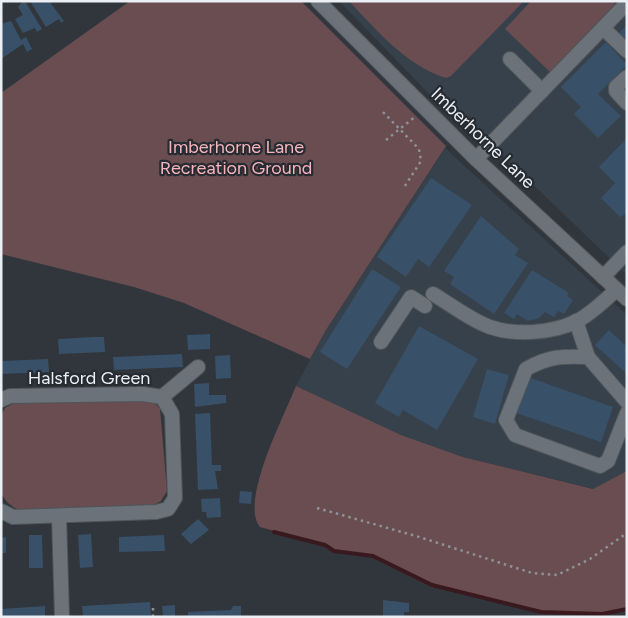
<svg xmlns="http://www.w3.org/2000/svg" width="628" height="618" font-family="Figtree,sans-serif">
<rect width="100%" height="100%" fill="#30363c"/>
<g fill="#36414b">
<polygon points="339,1 627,1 627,275 470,124 431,96"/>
<polygon points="445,148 627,315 627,471 594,489 463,457 401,435 296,386 326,330"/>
</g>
<g fill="#6a4d50">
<polygon points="130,1 301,1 446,146 326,330 310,359 184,303 134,287 1,254 1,93"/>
<path d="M349 1H524L451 76 446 78C407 66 376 30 349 1Z"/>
<polygon points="531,1 612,1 615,4 550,72 505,29"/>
<path d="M296 386 401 435 463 457 593 489 627 471V609L602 614 541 612 432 585 373 556 350 554 334 551 325 545 260 527C239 502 285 414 296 386Z"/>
<polygon points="145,399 154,402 160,409 167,491 161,501 149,508 19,511 8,503 1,494 1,416 5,408 17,401"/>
</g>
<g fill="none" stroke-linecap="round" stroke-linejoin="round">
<polyline stroke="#39191e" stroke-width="4" points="274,532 325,545 334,551 373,556 432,585 541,612 602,614 627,609"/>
</g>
<g fill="#385068">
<polygon points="23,1 26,3 42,29 37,32 35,28 23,33 15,19 23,15 18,7"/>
<polygon points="30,1 49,1 64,21 61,23 59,19 46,27"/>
<polygon points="11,21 21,40 26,37 32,49 27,52 23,44 1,59 1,24"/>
<polygon points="627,25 627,47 616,36"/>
<polygon points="606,42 627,65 598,94 621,116 598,138 574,114 581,107 561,87"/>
<polygon points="627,138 627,213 620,217 601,198 615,183 599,167"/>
<polygon points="431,178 472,205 429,267 418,259 406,277 377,257"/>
<polygon points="481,216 519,249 515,255 528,263 494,314 450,284 454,277 444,271"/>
<polygon points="372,269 401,287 347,369 320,352"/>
<polygon points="532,270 569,293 567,296 573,300 564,314 558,311 554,317 545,312 539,318 528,321 517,314 514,319 504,313"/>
<polygon points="419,326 478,359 437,430 403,410 399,417 375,403"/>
<polygon points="609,330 627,347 627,374 595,345"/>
<polygon points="210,334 210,349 188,350 187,335"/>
<polygon points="93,337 104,337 105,352 59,354 58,339"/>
<polygon points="182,354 183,367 114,370 113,357"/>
<polygon points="230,355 231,378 216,379 215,356"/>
<polygon points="48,359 49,372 1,374 1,361"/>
<polygon points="487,369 509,375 495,424 473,417"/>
<polygon points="525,376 613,407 601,442 513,412"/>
<polygon points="209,383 209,395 226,395 226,403 195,407 194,384"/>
<polygon points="210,413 212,465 221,465 221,471 215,471 218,489 198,490 195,414"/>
<polygon points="240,491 252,492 251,504 239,503"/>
<polygon points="220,498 221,517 207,518 206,512 202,512 201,499"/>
<polygon points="198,519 209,530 191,544 181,534"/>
<polygon points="91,534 93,567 80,568 78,535"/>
<polygon points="29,535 42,535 43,568 29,568"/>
<polygon points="164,535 165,551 119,552 119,537"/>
<polygon points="6,537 6,553 1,553 1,538"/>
<polygon points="383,600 409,603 409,612 404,612 404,617 383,617"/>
<polygon points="150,602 151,616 83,617 82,606"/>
<polygon points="175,605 175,617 163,617 162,606"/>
<polygon points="45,606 45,617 1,617 1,609"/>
<polygon points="233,606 241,606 241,617 188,617 188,612 231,610"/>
</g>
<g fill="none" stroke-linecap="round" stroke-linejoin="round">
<g stroke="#4f5559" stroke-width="16">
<g id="minor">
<polyline points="318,1 476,159 627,299"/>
<polyline points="603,28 627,51"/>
<polyline points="510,59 542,91"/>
<polyline points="627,77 616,87 616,91 627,103"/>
<polyline points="476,159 627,3"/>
<polyline points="603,277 627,252"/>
<path d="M433 294C450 304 472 321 490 327 516 336 553 333 577 321 592 313 604 301 616 290"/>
<polyline points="576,321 588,357 627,402"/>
<polyline points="381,342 411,297 425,306"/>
<path d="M588 357C562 356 549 356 526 369L506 420 515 435 600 466 608 461 627 413"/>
<polyline points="162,397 198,367"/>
<polyline points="1,400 10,396 143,394 162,397 172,414 175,498 168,509 156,512 13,517 1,511"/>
<polyline points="59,516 62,617"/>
</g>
</g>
<g stroke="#8d9297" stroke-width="2.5" stroke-dasharray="2.5 4" stroke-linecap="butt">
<polyline points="383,112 419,149 421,161 403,189"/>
<polyline points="386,140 416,116"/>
<polyline points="317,508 416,536 532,573 557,575 590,559 627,533"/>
<polyline points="153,617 153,604"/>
</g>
<use href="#minor" stroke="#6b7279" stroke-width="14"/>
</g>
<g text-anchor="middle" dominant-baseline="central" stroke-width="4.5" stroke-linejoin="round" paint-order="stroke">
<g font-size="18" fill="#ecf0f4" stroke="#262c32">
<text transform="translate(483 138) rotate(44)">Imberhorne Lane</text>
<text x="89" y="378">Halsford Green</text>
</g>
<g font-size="18" fill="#f8b4bc" stroke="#262c32">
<text x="236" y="147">Imberhorne Lane<tspan x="236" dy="21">Recreation Ground</tspan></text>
</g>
</g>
<rect width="628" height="618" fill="none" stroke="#ecf0f4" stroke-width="5"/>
</svg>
